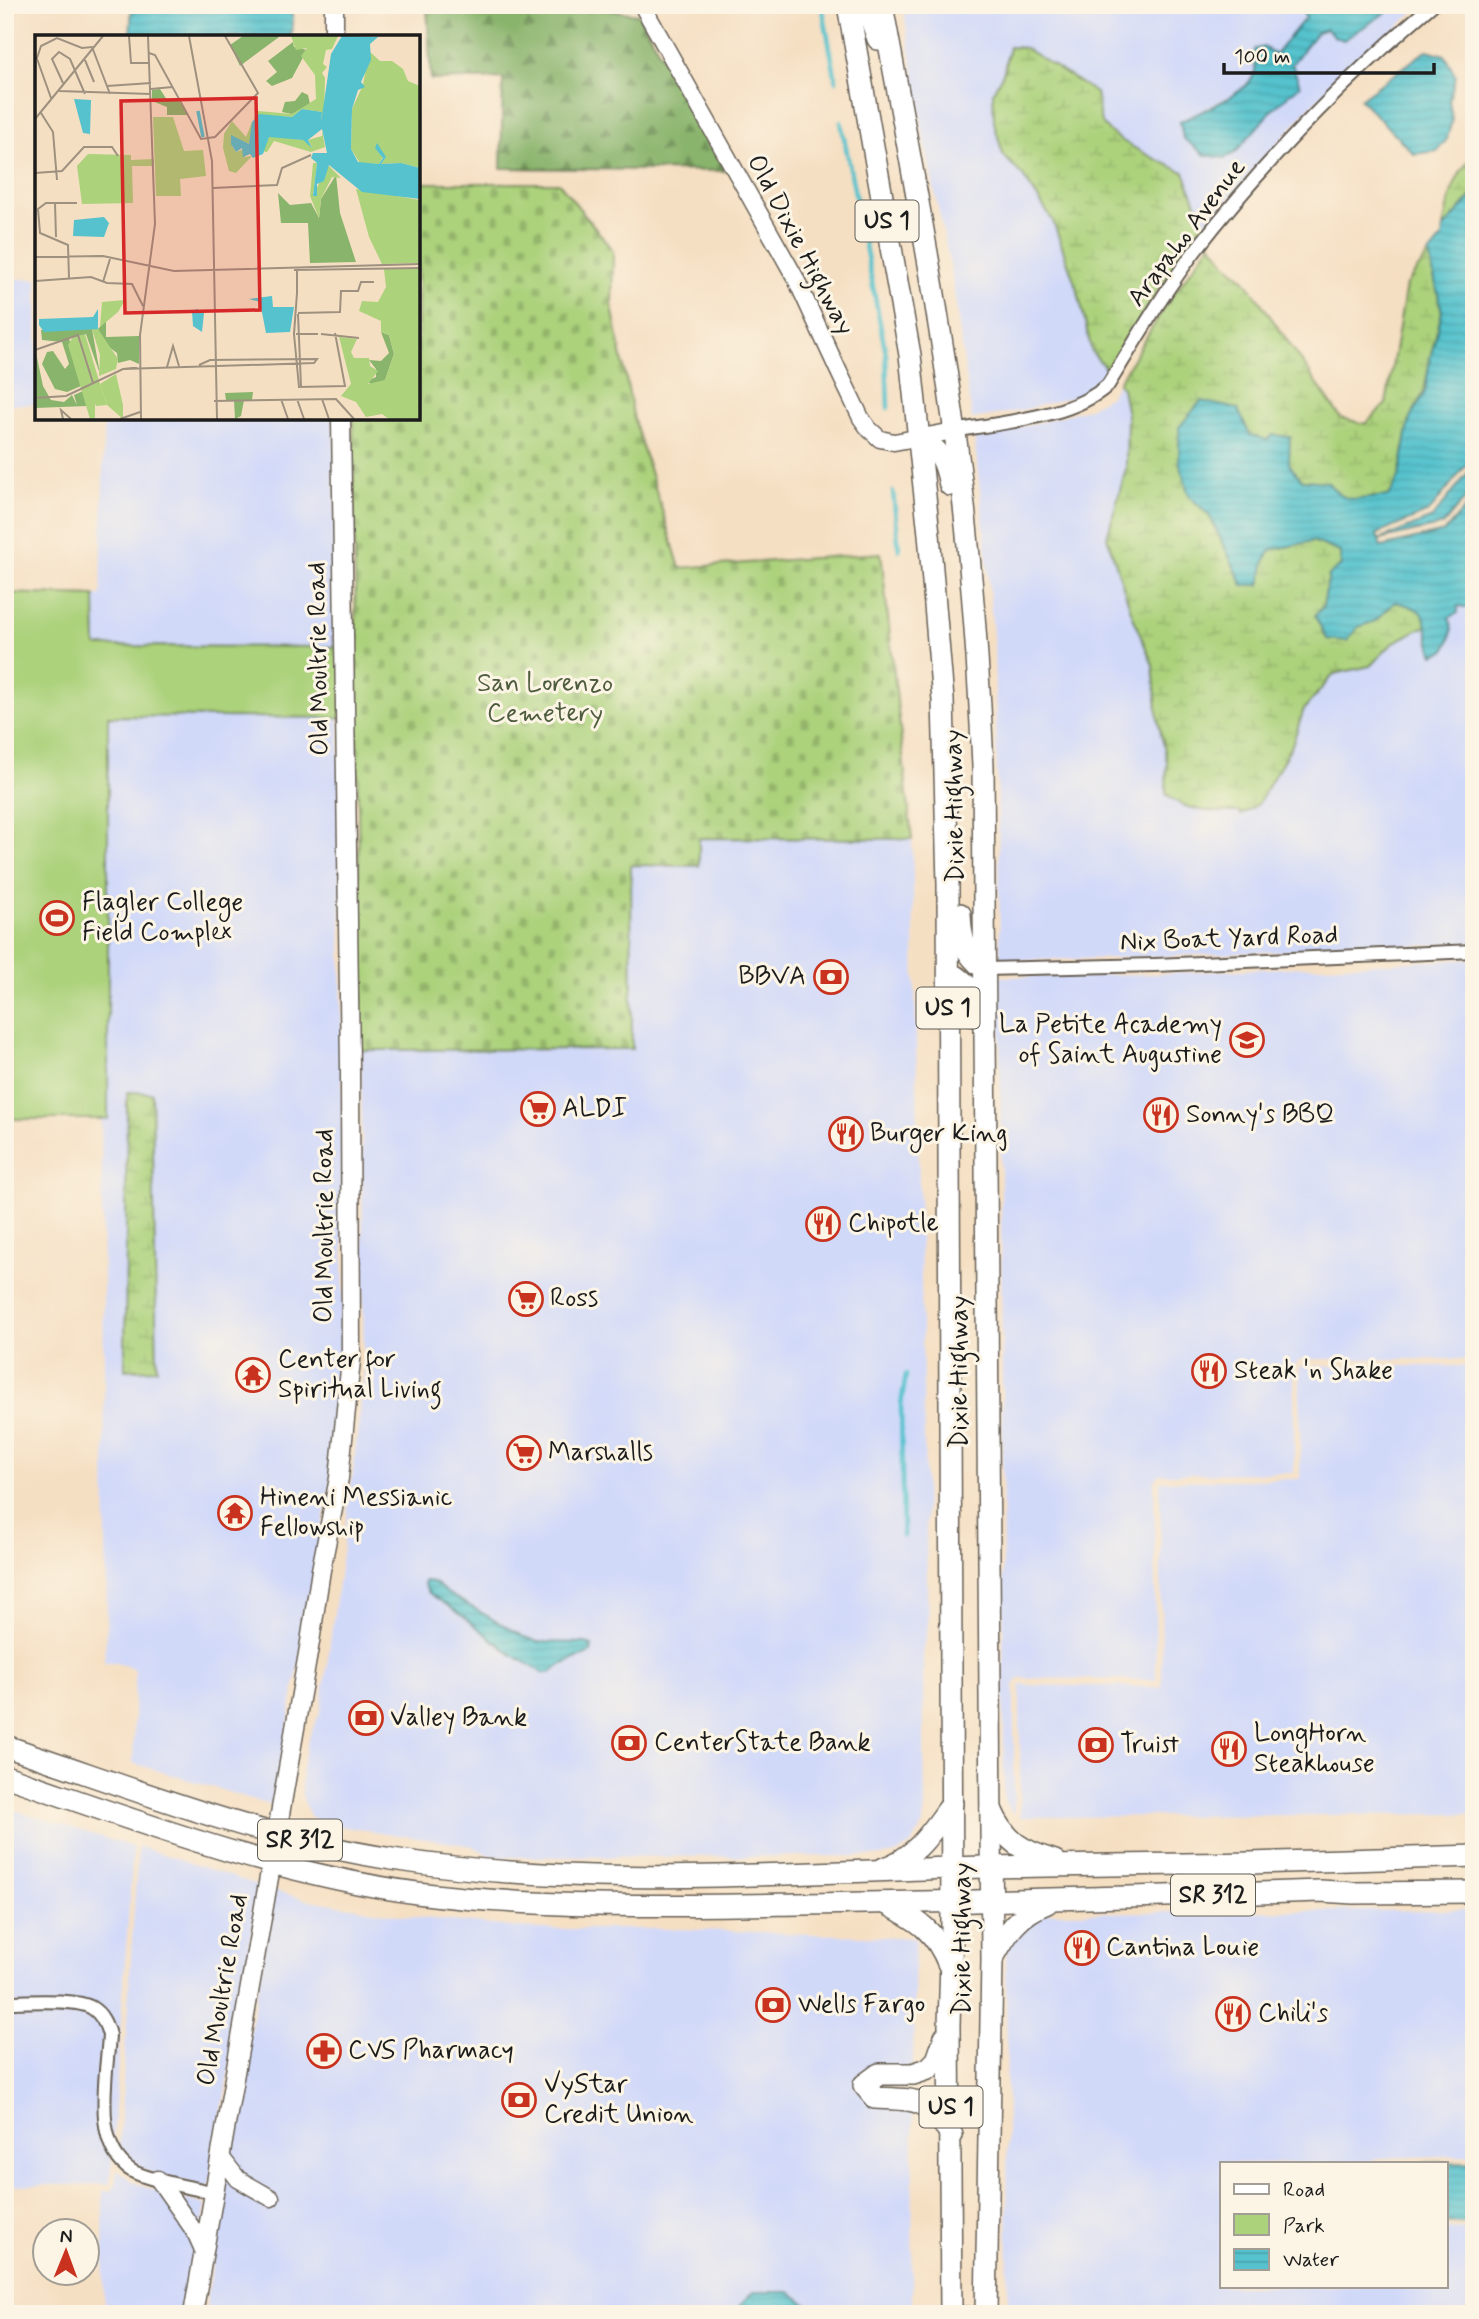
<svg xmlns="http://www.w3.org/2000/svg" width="1479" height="2319" font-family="Mynerve,sans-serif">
<defs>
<pattern id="forest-firs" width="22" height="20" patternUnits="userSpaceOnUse" patternTransform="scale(1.75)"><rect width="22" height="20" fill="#89b46c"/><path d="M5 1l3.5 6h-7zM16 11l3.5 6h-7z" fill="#6f9258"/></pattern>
<pattern id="wetland-marsh" width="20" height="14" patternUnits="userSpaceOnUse" patternTransform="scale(1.75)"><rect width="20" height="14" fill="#acd27c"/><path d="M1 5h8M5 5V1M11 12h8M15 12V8" fill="none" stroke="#93b46b"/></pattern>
<pattern id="cemetery-stones" width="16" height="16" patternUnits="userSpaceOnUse" patternTransform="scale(1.75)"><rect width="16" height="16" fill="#acd27c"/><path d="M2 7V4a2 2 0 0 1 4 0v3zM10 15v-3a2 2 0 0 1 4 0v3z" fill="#93b46b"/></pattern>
<pattern id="water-rules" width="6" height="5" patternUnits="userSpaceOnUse" patternTransform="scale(1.75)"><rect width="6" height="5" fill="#55c2cd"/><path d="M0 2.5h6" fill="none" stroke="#49a6af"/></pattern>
</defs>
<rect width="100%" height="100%" fill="#fcf5e5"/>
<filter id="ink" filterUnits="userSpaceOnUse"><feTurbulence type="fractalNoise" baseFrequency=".0143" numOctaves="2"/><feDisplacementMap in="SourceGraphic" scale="14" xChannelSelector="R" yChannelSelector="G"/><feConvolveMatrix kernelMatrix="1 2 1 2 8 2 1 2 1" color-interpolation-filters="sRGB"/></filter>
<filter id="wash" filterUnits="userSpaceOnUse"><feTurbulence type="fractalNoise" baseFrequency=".00686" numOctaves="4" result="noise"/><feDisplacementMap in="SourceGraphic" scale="28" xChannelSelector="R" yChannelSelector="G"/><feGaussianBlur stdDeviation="1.57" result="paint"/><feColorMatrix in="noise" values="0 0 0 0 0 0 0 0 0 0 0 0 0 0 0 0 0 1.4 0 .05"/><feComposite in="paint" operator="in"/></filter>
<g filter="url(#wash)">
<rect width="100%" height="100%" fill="#f5dfc2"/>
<g fill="#d1d9f9">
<polygon points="903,5 1296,5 1303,11 1306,17 1275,55 1253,58 1255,70 1247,87 1180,122 1273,109 1299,85 1292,65 1317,32 1326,29 1335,37 1344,39 1397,5 1421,5 1308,109 1205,227 1184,172 1155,160 1119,138 1101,123 1096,93 1075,78 1009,47 1004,71 993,92 1003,154 1023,176 1053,221 1078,292 1092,352 1108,371 1094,388 1083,394 1023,410 972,419 951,270 924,139"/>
<polygon points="14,279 37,279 37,404 5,404 5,316"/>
<polygon points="1118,383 1122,388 1127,415 1126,469 1107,537 1133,617 1153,665 1158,719 1167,761 1166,793 1219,812 1240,812 1292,745 1304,709 1334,674 1370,666 1394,642 1421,628 1427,627 1428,642 1445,651 1451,637 1452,624 1448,618 1458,606 1474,608 1474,943 1154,957 1000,961 999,857 994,648 986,547 974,435 1026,426 1087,409 1110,396"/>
<polygon points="104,418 334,418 340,775 344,1360 331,1477 274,1806 133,1763 135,1669 115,1662 104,1662 107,1626 95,596 101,596"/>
<polygon points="699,838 912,839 928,1626 923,1654 925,1807 923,1824 912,1844 896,1854 882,1856 492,1857 473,1846 325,1824 310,1816 301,1793 302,1767 308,1740 321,1710 352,1479 364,1376 361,1050 631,1049 631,865 699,866"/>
<polygon points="1474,959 1474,1359 1300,1359 1294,1366 1294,1473 1160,1474 1154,1481 1156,1680 1020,1678 1014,1685 1014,1815 1004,1800 1000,977 1155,974"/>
<polygon points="1300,1366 1474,1366 1474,1814 1020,1817 1020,1685 1162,1687 1160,1481 1300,1479"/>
<polygon points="5,1807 133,1847 110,2184 5,2186"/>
<polygon points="138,1846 260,1886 209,2188 151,2173 138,2167 119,2146"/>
<polygon points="274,1890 303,1899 404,1916 531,1929 674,1929 915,1938 913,2065 854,2085 858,2090 913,2108 912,2314 205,2314 222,2197"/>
<polygon points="1474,1910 1474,2155 1377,2158 1366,2163 1222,2163 1222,2286 1446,2286 1446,2229 1474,2230 1474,2314 1008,2314 1006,1951 1012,1938 1044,1913"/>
<polygon points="117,2169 130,2180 147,2188 206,2205 186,2314 104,2314 103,2191 110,2191 116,2185"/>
</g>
<polygon fill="#acd27c" stroke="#64774c" stroke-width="2" points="5,593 95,596 96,646 344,647 345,718 108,716 108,1119 5,1119"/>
<polygon fill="url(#forest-firs)" stroke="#526844" stroke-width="2" points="427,5 508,5 523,11 580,6 638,14 726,171 501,168 503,78 431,80"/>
<g fill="url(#wetland-marsh)" stroke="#64774c" stroke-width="2">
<path d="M1009 47 1025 48 1096 93C1098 102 1098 112 1101 121 1108 139 1166 164 1184 172L1205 227 1157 292 1108 371 1092 352 1078 292 1053 221 1023 176 1003 155 994 122 993 92 1004 71Z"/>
<path d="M1474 156V194L1443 229C1447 205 1454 172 1474 156Z"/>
<path d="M1211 243 1225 262 1245 280 1341 418 1365 424 1386 404 1406 285 1429 254 1442 312 1430 359 1424 392 1410 418 1399 477 1389 496C1362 497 1345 509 1328 482L1302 480 1267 440 1250 435 1189 496 1209 515 1243 585 1260 584 1265 559 1271 550 1313 541 1340 552 1341 566 1329 575 1323 606 1315 616 1347 641 1358 627 1375 621 1395 602C1414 606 1423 606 1427 627L1421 628 1394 642 1370 666 1334 674 1304 709 1292 745 1258 804 1241 815 1240 812C1215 812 1185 813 1166 794L1167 761 1158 719 1153 665 1133 617 1107 537 1126 469 1127 415 1122 388 1118 383 1168 302Z"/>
<polygon points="127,1092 152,1093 157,1369 125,1370"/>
</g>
<polygon fill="url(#cemetery-stones)" stroke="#64774c" stroke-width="2" points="418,183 559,183 613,250 612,307 634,420 680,568 881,553 912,839 699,838 699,866 631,865 632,1049 361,1050 353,418 418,418"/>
<g fill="url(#water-rules)" stroke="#386f74" stroke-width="2">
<polygon points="132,5 286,5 293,17 291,37 130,37"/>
<path d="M1296 5H1397L1344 40 1335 37 1326 29 1317 32 1292 64 1300 85 1273 109 1235 153 1225 158 1205 155 1183 138 1180 122C1199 112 1251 93 1255 71 1256 64 1253 56 1255 49L1264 47 1275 55 1306 17Z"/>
<polygon points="1427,50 1445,55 1456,76 1449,99 1452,119 1447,139 1437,151 1414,154 1360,99"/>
<path d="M1474 194V304L1469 309 1468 319 1474 328V455L1429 512 1377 534 1379 540 1432 518 1474 465V488L1443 525 1379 540 1381 547 1444 532 1474 498V608L1458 606V613L1449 618C1455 629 1450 640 1445 651L1434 655C1421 623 1436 610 1395 602L1375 621 1358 627 1347 641 1327 639 1315 616 1323 606 1329 575 1341 566 1340 552 1313 541 1271 550 1265 560 1260 585H1243L1209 515 1189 496 1179 460V427L1201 401 1238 409 1250 435 1267 440 1273 435 1290 437 1289 464 1302 480 1328 482C1345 508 1362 497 1389 496L1399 477 1410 418 1425 392 1430 359 1442 312 1429 254 1442 238 1443 229Z"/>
<polygon points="425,1581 433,1582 447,1593 524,1637 538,1642 586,1643 592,1646 591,1652 563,1664 550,1673 543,1673 511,1654 460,1614 429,1593 424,1585"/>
<polygon points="1474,2162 1474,2224 1446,2222 1446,2163 1422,2163"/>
<polygon points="753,2292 790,2292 820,2314 732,2314"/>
</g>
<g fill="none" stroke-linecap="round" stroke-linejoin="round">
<g stroke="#55c2cd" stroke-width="4.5">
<polyline points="822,5 836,81"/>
<polyline points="841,122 886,354 888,408"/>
<polyline points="893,492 899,550"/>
<polyline points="903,1536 901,1405 906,1375"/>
</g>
</g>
</g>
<g filter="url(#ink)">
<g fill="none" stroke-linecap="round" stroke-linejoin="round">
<g stroke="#686056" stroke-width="16">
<g id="minor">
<path d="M954 431C1001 422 1072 418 1108 385 1136 340 1163 293 1195 251 1265 161 1345 79 1432 5"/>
<polyline points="985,969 1155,965 1474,951"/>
<path d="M5 2002C25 2002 77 1998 92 2008 102 2014 106 2024 109 2035 107 2075 91 2146 132 2171 147 2180 195 2188 215 2193"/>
<polyline points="951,2313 976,2314"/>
</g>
</g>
<g stroke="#686056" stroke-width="19">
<g id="tertiary">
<polyline points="642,5 795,277 838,370 861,418 869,429 880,439 894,442 954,431"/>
<polyline points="221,2157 238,2179 271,2198"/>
<polyline points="158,2179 195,2232 204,2252"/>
</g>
</g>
<g stroke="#686056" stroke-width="21">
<g id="secondary">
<polyline points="334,5 334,37"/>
<polyline points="193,2314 310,1642 321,1570 339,1478 351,1360 350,1066 341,418"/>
</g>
</g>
<g stroke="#686056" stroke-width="24">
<g id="primary">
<polyline points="848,5 910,355 929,534 943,700 948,884 952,1929 949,2025 951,2314"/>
<polyline points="866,5 878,39"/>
<path d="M882 5C912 169 944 332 963 497 973 586 979 676 983 766L992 1960 986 2314"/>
<path d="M917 438C941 449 945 460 950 485"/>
<path d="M960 914C961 939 964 954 985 969"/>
<path d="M957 977C973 988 974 997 975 1016"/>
<path d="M5 1746C133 1788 259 1839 392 1859 577 1888 765 1874 951 1868 1051 1865 1150 1865 1250 1863 1324 1861 1399 1858 1474 1856"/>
<path d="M5 1776C140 1822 275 1874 417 1893 542 1909 671 1906 798 1904 972 1902 1146 1897 1320 1891L1353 1893 1474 1892"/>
<path d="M991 1809C1005 1842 1022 1851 1055 1861"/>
<path d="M884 1868C916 1858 932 1831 952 1804"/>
<path d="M887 1904C919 1921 935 1930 949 1965"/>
<path d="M993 1958C1007 1932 1019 1914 1047 1903"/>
<path d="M945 2037 937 2060 928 2069 913 2074H879L864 2085 875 2098C921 2100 923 2097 952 2135"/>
</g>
</g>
<use href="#minor" stroke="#fff" stroke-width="12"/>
<use href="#tertiary" stroke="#fff" stroke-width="16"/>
<use href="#secondary" stroke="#fff" stroke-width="18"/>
<use href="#primary" stroke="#fff" stroke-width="21"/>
</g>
</g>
<defs>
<g id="stadium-ring" transform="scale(1.75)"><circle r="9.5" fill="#fcf5e5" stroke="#c8321e" stroke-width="1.5"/><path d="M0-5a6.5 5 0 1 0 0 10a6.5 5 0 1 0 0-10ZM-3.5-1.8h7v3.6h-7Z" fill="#c8321e"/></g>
<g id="bank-ring" transform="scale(1.75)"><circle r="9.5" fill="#fcf5e5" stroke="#c8321e" stroke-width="1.5"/><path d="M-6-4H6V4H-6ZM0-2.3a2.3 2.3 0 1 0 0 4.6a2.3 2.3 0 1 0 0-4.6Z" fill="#c8321e"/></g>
<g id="school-ring" transform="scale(1.75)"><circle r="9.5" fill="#fcf5e5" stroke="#c8321e" stroke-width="1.5"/><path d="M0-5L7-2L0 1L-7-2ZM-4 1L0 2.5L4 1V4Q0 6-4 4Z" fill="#c8321e"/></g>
<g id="supermarket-ring" transform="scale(1.75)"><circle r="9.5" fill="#fcf5e5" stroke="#c8321e" stroke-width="1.5"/><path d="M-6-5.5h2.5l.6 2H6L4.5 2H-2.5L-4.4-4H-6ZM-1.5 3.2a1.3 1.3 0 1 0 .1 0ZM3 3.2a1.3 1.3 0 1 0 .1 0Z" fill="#c8321e"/></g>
<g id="restaurant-ring" transform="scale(1.75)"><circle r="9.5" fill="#fcf5e5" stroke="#c8321e" stroke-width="1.5"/><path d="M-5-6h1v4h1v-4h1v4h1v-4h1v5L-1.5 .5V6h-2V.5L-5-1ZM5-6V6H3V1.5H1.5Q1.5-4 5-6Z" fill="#c8321e"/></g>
<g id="temple-ring" transform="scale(1.75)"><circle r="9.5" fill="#fcf5e5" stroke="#c8321e" stroke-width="1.5"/><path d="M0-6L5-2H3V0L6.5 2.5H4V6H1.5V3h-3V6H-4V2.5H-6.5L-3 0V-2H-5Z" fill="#c8321e"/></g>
<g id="pharmacy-ring" transform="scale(1.75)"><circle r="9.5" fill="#fcf5e5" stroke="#c8321e" stroke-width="1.5"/><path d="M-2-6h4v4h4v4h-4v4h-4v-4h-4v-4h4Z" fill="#c8321e"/></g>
</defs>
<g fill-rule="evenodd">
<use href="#stadium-ring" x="57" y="918"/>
<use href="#bank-ring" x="831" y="977"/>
<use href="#school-ring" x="1247" y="1040"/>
<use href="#supermarket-ring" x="538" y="1109"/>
<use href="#restaurant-ring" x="1161" y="1115"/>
<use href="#restaurant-ring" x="846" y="1134"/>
<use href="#restaurant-ring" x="823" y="1224"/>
<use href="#supermarket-ring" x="526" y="1299"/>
<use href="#restaurant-ring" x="1209" y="1371"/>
<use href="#temple-ring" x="253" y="1375"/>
<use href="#supermarket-ring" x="524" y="1453"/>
<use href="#temple-ring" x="235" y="1513"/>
<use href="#bank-ring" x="366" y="1718"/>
<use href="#bank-ring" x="629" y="1743"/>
<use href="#bank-ring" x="1096" y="1745"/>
<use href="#restaurant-ring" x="1229" y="1749"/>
<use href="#restaurant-ring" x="1082" y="1948"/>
<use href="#bank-ring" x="773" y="2005"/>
<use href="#restaurant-ring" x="1233" y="2014"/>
<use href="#pharmacy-ring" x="324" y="2051"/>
<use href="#bank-ring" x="519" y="2100"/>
</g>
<g text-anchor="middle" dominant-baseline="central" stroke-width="6" stroke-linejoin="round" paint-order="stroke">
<g fill="#fcf5e5" stroke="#5f5d58" stroke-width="2">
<rect x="855.5" y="200.5" width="63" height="41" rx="5"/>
<rect x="916.5" y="987.5" width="63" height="41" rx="5"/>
<rect x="258" y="1819.5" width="84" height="41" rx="5"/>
<rect x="1171" y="1874.5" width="84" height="41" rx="5"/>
<rect x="919.5" y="2086.5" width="63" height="41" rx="5"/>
</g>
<g font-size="24" font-weight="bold" fill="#1c1c1c">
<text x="887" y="221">US 1</text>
<text x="948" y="1008">US 1</text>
<text x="300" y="1840">SR 312</text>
<text x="1213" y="1895">SR 312</text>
<text x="951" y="2107">US 1</text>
</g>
<g font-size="26" fill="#1c1c1c" stroke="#fcf5e5">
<text transform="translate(1187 233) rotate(-53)">Arapaho Avenue</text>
<text transform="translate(800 245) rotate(62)">Old Dixie Highway</text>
<text transform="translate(319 659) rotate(-91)">Old Moultrie Road</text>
<text transform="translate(955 806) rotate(-91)">Dixie Highway</text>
<text transform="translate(1229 939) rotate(-2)">Nix Boat Yard Road</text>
<text transform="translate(325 1226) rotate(-90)">Old Moultrie Road</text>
<text transform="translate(960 1372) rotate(-90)">Dixie Highway</text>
<text transform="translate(963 1939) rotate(-90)">Dixie Highway</text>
<text transform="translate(223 1990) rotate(-80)">Old Moultrie Road</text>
</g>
<g font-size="26" fill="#4e5c3e" stroke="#fcf5e5">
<text x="545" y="684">San Lorenzo<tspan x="545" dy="30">Cemetery</tspan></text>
</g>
<g font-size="26" fill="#1c1c1c" stroke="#fcf5e5" text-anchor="start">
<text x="82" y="903">Flagler College<tspan x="82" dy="30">Field Complex</tspan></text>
<text x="806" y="977" text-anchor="end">BBVA</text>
<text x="1222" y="1025" text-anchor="end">La Petite Academy<tspan x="1222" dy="30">of Saint Augustine</tspan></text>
<text x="562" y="1109">ALDI</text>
<text x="1186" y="1115">Sonny's BBQ</text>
<text x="870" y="1134">Burger King</text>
<text x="848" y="1224">Chipotle</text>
<text x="550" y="1299">Ross</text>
<text x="278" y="1360">Center for<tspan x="278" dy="30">Spiritual Living</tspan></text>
<text x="1234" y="1371">Steak 'n Shake</text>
<text x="548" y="1453">Marshalls</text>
<text x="260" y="1498">Hineni Messianic<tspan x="260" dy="30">Fellowship</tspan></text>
<text x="390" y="1718">Valley Bank</text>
<text x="1254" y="1734">LongHorn<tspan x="1254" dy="30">Steakhouse</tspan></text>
<text x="654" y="1743">CenterState Bank</text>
<text x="1120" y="1745">Truist</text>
<text x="1106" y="1948">Cantina Louie</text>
<text x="798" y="2005">Wells Fargo</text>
<text x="1258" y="2014">Chili's</text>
<text x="348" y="2051">CVS Pharmacy</text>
<text x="544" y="2085">VyStar<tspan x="544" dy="30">Credit Union</tspan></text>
</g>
</g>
<g transform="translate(35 35)">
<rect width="385" height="385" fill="#f5dfc2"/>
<path d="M53 119 96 120V125L119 124V131H97L98 168 47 169 42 131ZM50 299 65 349 72 370 61 371 50 344 38 302Z" fill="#acd27c"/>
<path d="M208 1H243L244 2 205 31 195 10ZM258 7 259 12 272 15 257 43 237 51 231 46 242 37 233 26ZM125 54 132 65 144 66 153 80H132V72L117 66V55ZM267 57 273 60 275 69 257 79 247 77 250 67 260 66ZM301 140 305 178 321 227 275 228 273 188H246L243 158 255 170 276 168 284 183 286 164ZM71 285V302L104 301V329L95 325 83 328 82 318 70 309 63 294ZM57 294 65 339 51 299 34 303 46 351 32 357 20 354 7 329 12 317 18 316 30 334 34 329 27 307 7 305 6 295ZM346 297 354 300 359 319 350 345 338 351 332 346 341 342V334L334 325 346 326 354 318ZM0 313 8 351 16 365 29 367 37 360 42 370 39 360 48 356 52 371 0 373ZM218 357 217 365H209L206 381 200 384 199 365H191L190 358Z" fill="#89b46c"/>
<path d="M256 1H303L297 14 291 15 288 29 292 32 287 38 290 43 289 84 286 88 287 77 267 74 257 82 222 80 218 84 223 76 257 79 281 64 280 40 266 21 272 13 261 15ZM334 16 345 26H357L368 34 373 46 385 51V133L366 128 346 129 351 122 340 113 348 122 344 129 325 128 316 114 317 74 328 50ZM197 86 211 102 217 87 218 92 214 109 201 104 197 111 201 117 209 114 210 122 217 121 201 138 194 136 188 113 189 99ZM287 96 290 112 276 117 239 106 232 117 226 116 234 102 240 101 268 105 277 112 273 105 287 101ZM278 128H282L278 161 293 130 306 143 297 142 286 164 284 183 275 161ZM321 154 385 165V228L347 229 334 202ZM349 234H385V384H354L347 379 331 382 321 367 306 361 316 349 304 302 322 304 316 317 319 323H334L335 331 343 336 333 349 350 345 359 319 354 300 346 297V286L324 276 327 266 343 267 351 252ZM90 265 83 277 65 292 67 267ZM57 294H63L83 324 81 334 64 341 65 320ZM38 302 60 367V384H55L33 310ZM81 339 88 370V384L72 370 65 349Z" fill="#acd27c"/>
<path d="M118 82H138L149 116 168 115 171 141 145 144 146 161H121Z" fill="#acd27c"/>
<path d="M307 1 343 2 335 9 336 25 326 47 330 52 323 55 317 74 316 114 323 127 344 129 348 123 340 113 342 108 351 122 346 129 366 128 385 133V164L327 157 294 130 289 146 282 149V161H278L282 128 276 123 278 118H292L287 94 273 105 277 113 268 105 234 102 228 119 218 123 215 119 208 122 207 113 201 117 196 109V100L214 109 217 87 224 79 257 82 267 74 287 77 286 88 296 19ZM39 64 56 65 55 99 48 98ZM69 182 74 188 69 202 38 201 39 185ZM237 261 238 272H259L255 297 231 298 225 267 214 264ZM63 274V294L9 297 4 290V284L58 282ZM162 274 169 278 167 297 158 291 157 276Z" fill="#55c2cd"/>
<path fill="none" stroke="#55c2cd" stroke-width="3.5" d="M163 76 168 102"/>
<path fill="none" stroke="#9e9180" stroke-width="2" d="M94 1 96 28H115M154 1 177 126 182 384M114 18 120 20 166 104 180 102 223 58 190 1M1 21 16 63M2 23 6 11 22 3 47 13 57 12 75 59M50 25 59 47M28 48 17 24 24 17 35 24 50 59M72 51 116 48M116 54 137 52M24 56 116 59M6 78 18 97 22 145M0 84 68 1M0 138 27 136 49 112H77L83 121M178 153 242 150 247 133 276 120M20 168 21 202M0 222 68 221 139 236 385 229M262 234V258M259 235 385 233M34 243 33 210 5 198 3 174 11 168H42M0 246 56 242 72 248 97 249 108 271M68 247 75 224M262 258 259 299 264 352 310 351 300 298M263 278 305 277 306 256H323L326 247H339M263 279 266 351M261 299H283M286 299 324 303M0 315 43 300 58 348M132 332 138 311 144 331M88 334 279 328 282 324 175 325 164 330M0 363 31 361 88 334 102 333M246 364 253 384M262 364 269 384M287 364 294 384M179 366 301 364 319 384M28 384 26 375 36 384M85 384 105 377M106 384 105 300 120 189 113 1"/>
<path fill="#d62828" fill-opacity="0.15" stroke="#d62828" stroke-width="3.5" d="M221 63 225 275 90 278 86 66Z"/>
<rect width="385" height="385" fill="none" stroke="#1c1c1c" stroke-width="3.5"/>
</g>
<rect width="1479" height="2319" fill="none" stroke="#fcf5e5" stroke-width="28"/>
<rect x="1220" y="2162" width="228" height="126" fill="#fcf5e5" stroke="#a29e95" stroke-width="2"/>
<rect x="1234" y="2184" width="35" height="10" fill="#ffffff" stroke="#a29e95" stroke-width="2"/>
<text x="1283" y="2196" font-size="21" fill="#1c1c1c">Road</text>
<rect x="1234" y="2214" width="35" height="21" fill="#acd27c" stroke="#a29e95" stroke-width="2"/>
<text x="1283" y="2232" font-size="21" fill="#1c1c1c">Park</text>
<rect x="1234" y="2249" width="35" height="21" fill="url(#water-rules)" stroke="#a29e95" stroke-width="2"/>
<text x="1283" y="2266" font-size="21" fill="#1c1c1c">Water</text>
<g transform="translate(66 2252) rotate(1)"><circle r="33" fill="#fcf5e5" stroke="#a29e95" stroke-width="2"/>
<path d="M0-5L12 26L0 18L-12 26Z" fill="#c8321e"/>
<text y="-10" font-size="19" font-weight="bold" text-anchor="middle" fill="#1c1c1c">N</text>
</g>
<path d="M1224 63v10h210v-10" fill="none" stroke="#1c1c1c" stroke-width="3.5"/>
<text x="1234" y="63" font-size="21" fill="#1c1c1c" stroke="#fcf5e5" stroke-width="5" paint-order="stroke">100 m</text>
</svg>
